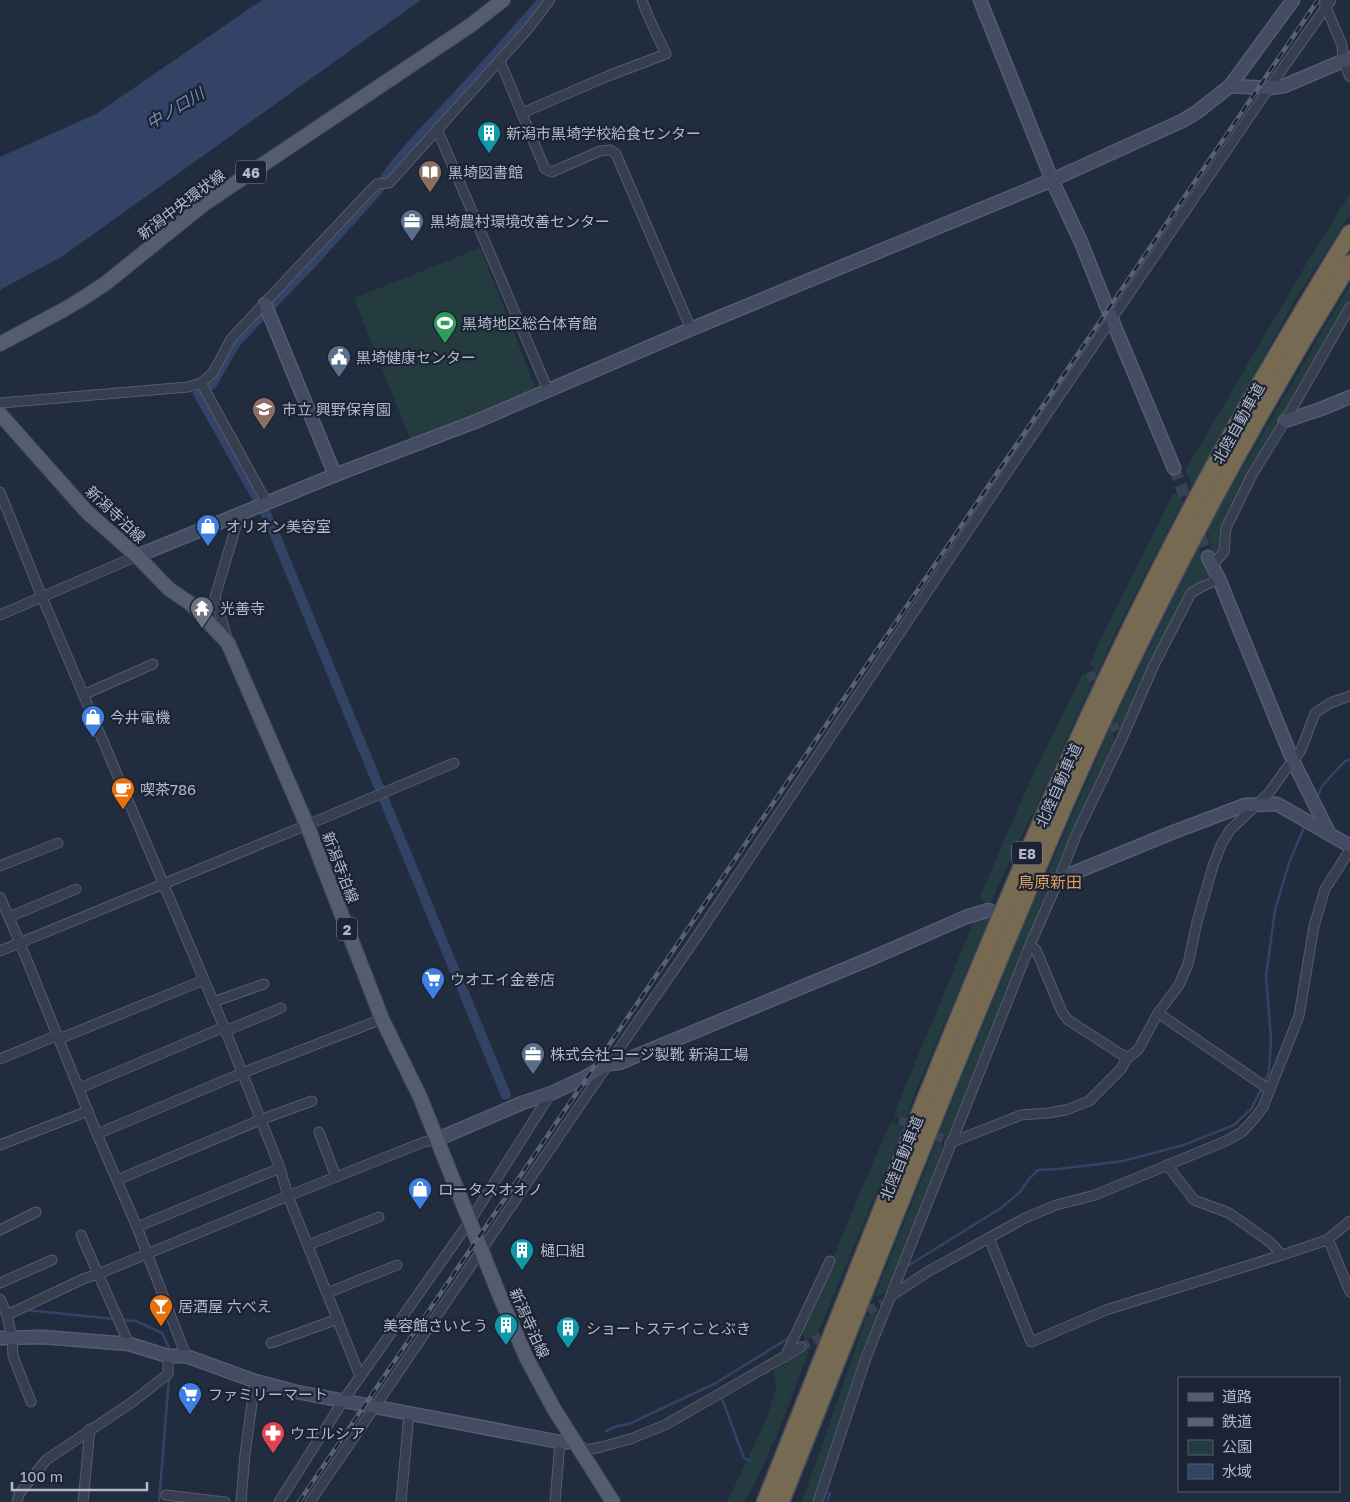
<svg xmlns="http://www.w3.org/2000/svg" width="1350" height="1502" font-family="'Golos Text','Noto Sans JP',sans-serif">
<rect width="100%" height="100%" fill="#222c3f"/>
<g fill="#243b40">
<polygon points="1350,194 1350,214 1294,302 1192,486 1185,471 1305,266"/>
<polygon points="480,248 537,391 411,441 354,298"/>
<polygon points="1350,284 1350,302 1249,472 1222,527 1221,546 1217,553 1213,555 1207,529"/>
<polygon points="1173,494 1178,494 1182,503 1116,632 1097,674 1090,664 1100,641"/>
<polygon points="1199,548 1210,574 1189,591 1121,734 1114,720 1179,586"/>
<polygon points="1088,674 1092,683 1038,803 1002,877 992,901 986,903 982,901 981,894 1026,790 1082,675"/>
<polygon points="1110,729 1116,741 1057,873 1044,880"/>
<polygon points="1041,888 1046,892 1047,901 949,1139 939,1134 1033,903"/>
<polygon points="981,916 989,919 917,1088 905,1121 895,1116 895,1111 975,919"/>
<polygon points="890,1124 896,1124 903,1129 817,1335 806,1340 802,1333 864,1183"/>
<polygon points="937,1141 944,1146 889,1290 874,1298"/>
<polygon points="880,1312 815,1502 802,1502 867,1316"/>
<path d="M809 1349C790 1401 772 1454 744 1502H727L765 1423 776 1388 774 1370Z"/>
</g>
<polygon fill="#324366" points="262,0 421,0 63,256 0,290 0,157 96,114"/>
<g fill="none" stroke-linecap="round" stroke-linejoin="round">
<g stroke="#324366" stroke-width="2.5">
<polyline points="1317,797 1322,786 1345,761 1350,760"/>
<polyline points="1264,1083 1269,1072 1271,1039 1266,976 1275,910 1289,863 1305,825"/>
<polyline points="906,1267 1001,1208 1020,1192 1029,1179 1038,1170 1059,1169 1123,1161 1184,1145 1234,1125 1251,1109 1262,1088"/>
<polyline points="26,1310 115,1319"/>
<polyline points="121,1320 136,1321 162,1333 169,1348 169,1352"/>
<polyline points="721,1396 744,1458 750,1461"/>
<polyline points="606,1431 617,1426 629,1424 716,1383 790,1337"/>
<polyline points="159,1502 169,1378"/>
<polyline points="827,1502 830,1493"/>
</g>
<path stroke="#324366" stroke-width="10" d="M506 1095 268 518 198 393 212 384 236 342 313 262 378 190C393 162 424 132 446 108 479 73 511 37 543 0"/>
<g stroke="#384154" stroke-width="9" stroke-dasharray="9 4.5" stroke-linecap="butt">
<polyline points="1090,672 1099,692"/>
<polyline points="1107,711 1116,731"/>
<polyline points="899,1120 943,1139"/>
<polyline points="856,1317 883,1303"/>
<polyline points="801,1347 832,1331"/>
</g>
<polyline stroke="#384154" stroke-width="12" stroke-dasharray="12 6" stroke-linecap="butt" points="1174,468 1208,557"/>
<g stroke="#545c6d" stroke-width="11">
<g id="street">
<polyline points="1323,0 1342,45 1343,61 1350,77"/>
<polyline points="500,61 545,169 552,172 600,151 610,150 616,154 691,329"/>
<polyline points="522,113 608,76 666,54 648,16 642,0"/>
<polyline points="437,129 548,390"/>
<polyline points="201,383 267,503"/>
<polyline points="0,403 188,387 201,383 213,373 231,339 367,194 377,184 389,183 391,181 527,30 550,0"/>
<polyline points="0,492 42,597 224,1027 280,1168 288,1196 360,1376"/>
<polyline points="1212,565 1224,552 1226,528 1252,475 1285,421 1350,307"/>
<polyline points="0,615 137,556"/>
<polyline points="227,638 215,597 237,523 235,517"/>
<polyline points="83,695 153,664"/>
<polyline points="0,866 58,843"/>
<polyline points="0,897 20,943 97,1134 137,1227 186,1356"/>
<polyline points="9,917 76,889"/>
<polyline points="1030,945 1036,950 1062,1012 1068,1020 1127,1058"/>
<polyline points="0,951 307,825 454,763"/>
<polyline points="213,1002 264,984"/>
<polyline points="1158,1013 1270,1090"/>
<polyline points="225,1031 281,1008"/>
<polyline points="59,1039 204,980"/>
<polyline points="0,1059 58,1035"/>
<polyline points="80,1088 224,1027"/>
<polyline points="319,1132 336,1177"/>
<polyline points="97,1134 242,1073 382,1019"/>
<polyline points="950,1143 1021,1115 1048,1113 1066,1110 1089,1101 1121,1069 1127,1058 1138,1050 1158,1013 1179,985 1188,964 1197,922 1213,866 1221,845 1230,830 1269,793 1286,769 1293,761 1301,750 1315,713 1330,703 1350,696"/>
<polyline points="0,1145 88,1111"/>
<polyline points="1167,1165 1194,1200 1229,1213 1270,1242 1282,1255"/>
<polyline points="117,1180 260,1120 312,1101"/>
<polyline points="137,1227 280,1168"/>
<polyline points="0,1230 36,1212"/>
<polyline points="81,1235 129,1344"/>
<polyline points="989,1238 1031,1342 1106,1310 1282,1255 1327,1240 1350,1221"/>
<polyline points="1327,1240 1331,1246 1350,1292"/>
<polyline points="308,1245 379,1217"/>
<polyline points="0,1283 52,1260"/>
<polyline points="327,1293 397,1265"/>
<polyline points="891,1296 929,1271 1025,1218 1056,1205 1095,1195 1226,1141 1242,1132 1254,1119 1263,1107 1299,1016 1314,926 1325,889 1350,850"/>
<polyline points="0,1299 7,1315 12,1338 13,1356 31,1402"/>
<polyline points="7,1315 83,1279 98,1274 288,1196 424,1142 438,1139"/>
<polyline points="271,1343 338,1319"/>
<polyline points="785,1357 830,1261"/>
<polyline points="578,1444 587,1450 601,1447 630,1439 665,1425 801,1347"/>
<polyline points="166,1495 225,1502"/>
<polyline points="17,1502 19,1494 46,1460 131,1403 168,1374 168,1356"/>
<polyline points="83,1502 90,1429"/>
<polyline points="241,1502 245,1454 255,1381"/>
<polyline points="279,1502 343,1401 470,1221 551,1093"/>
<polyline points="310,1502 589,1092 696,938 1008,471 1269,88 1331,0"/>
<polyline points="401,1502 409,1414"/>
<polyline points="555,1502 560,1442"/>
<polyline points="818,1502 866,1358 1030,945 1059,879 1076,835 1120,743 1154,665 1191,593 1201,587 1219,579"/>
</g>
</g>
<g stroke="#545c6d" stroke-width="15">
<g id="secondary">
<polyline points="980,0 1052,180 1081,242 1112,320 1174,468"/>
<polyline points="1230,86 1269,88 1284,86 1350,58"/>
<polyline points="265,304 335,475"/>
<polyline points="1285,421 1321,409 1350,397"/>
<polyline points="137,556 335,475 477,421 691,329 1052,180 1182,121 1197,112 1230,86 1293,0"/>
<polyline points="1208,557 1219,579 1293,761 1329,833"/>
<polyline points="1046,882 1059,879 1171,833 1245,805 1277,804 1350,846"/>
<polyline points="438,1139 522,1103 552,1093 584,1078 608,1064 619,1063 872,958 966,917 989,910"/>
<polyline points="0,1338 42,1337 129,1344 168,1356 186,1356 255,1381 297,1392 560,1442 575,1442"/>
</g>
</g>
<g stroke="#3f4758" stroke-width="16">
<g id="primary">
<polyline points="0,344 65,309 85,297 106,283 204,204 471,25 503,0"/>
<polyline points="0,414 87,512 137,556 169,589 191,604 228,643 307,825 382,1019 420,1097 501,1299 527,1359 554,1409 613,1502"/>
</g>
</g>
<g stroke="#41495a" stroke-width="19">
<g id="highway">
<path d="M765 1502C818 1367 872 1232 926 1097 1005 901 1087 707 1185 520 1236 422 1292 327 1350 233"/>
<path d="M781 1502C848 1334 914 1166 983 999 1028 891 1072 783 1123 678 1191 536 1267 397 1350 263"/>
</g>
</g>
<use href="#street" stroke="#363e4f" stroke-width="9"/>
<use href="#secondary" stroke="#434c63" stroke-width="12"/>
<use href="#primary" stroke="#545d6f" stroke-width="14"/>
<use href="#highway" stroke="#766b52" stroke-width="16"/>
<g stroke="#576277" stroke-width="4.5">
<polyline id="rail" points="299,1502 1318,0"/>
</g>
<use href="#rail" stroke="#1b2334" stroke-width="2.5" stroke-dasharray="8" stroke-linecap="butt"/>
</g>
<defs>
<g id="building-pin" transform="scale(1.25)"><path d="M0 17L-7.5 6A9.5 9.5 0 1 1 7.5 6Z" fill="#0f9aa8" stroke="#1b2334"/><path d="M-4-6H4V6H1V3H-1V6H-4ZM-2.5-4.3h1.7v1.8h-1.7ZM.8-4.3h1.7v1.8H.8ZM-2.5-1h1.7V.8h-1.7ZM.8-1h1.7V.8H.8Z" fill="#fff"/></g>
<g id="library-pin" transform="scale(1.25)"><path d="M0 17L-7.5 6A9.5 9.5 0 1 1 7.5 6Z" fill="#8d6e63" stroke="#1b2334"/><path d="M-6-4Q-3-5.5-.7-3.5V5Q-3 3-6 4ZM6-4Q3-5.5 .7-3.5V5Q3 3 6 4Z" fill="#fff"/></g>
<g id="office-pin" transform="scale(1.25)"><path d="M0 17L-7.5 6A9.5 9.5 0 1 1 7.5 6Z" fill="#5c6f8a" stroke="#1b2334"/><path d="M-6-3h4V-5.5h4V-3h4V5H-6ZM-1-4.5V-3h2v-1.5ZM-6 0V1H6V0Z" fill="#fff"/></g>
<g id="stadium-pin" transform="scale(1.25)"><path d="M0 17L-7.5 6A9.5 9.5 0 1 1 7.5 6Z" fill="#2e9e5b" stroke="#1b2334"/><path d="M0-5a6.5 5 0 1 0 0 10a6.5 5 0 1 0 0-10ZM-3.5-1.8h7v3.6h-7Z" fill="#fff"/></g>
<g id="civic-pin" transform="scale(1.25)"><path d="M0 17L-7.5 6A9.5 9.5 0 1 1 7.5 6Z" fill="#5c6f8a" stroke="#1b2334"/><path d="M-.6-6.5H3V-4.5H.6V-3L4-1V1h2V6H-6V1h2V-1L-.6-3ZM-1.2 2.5V6h2.4V2.5Z" fill="#fff"/></g>
<g id="school-pin" transform="scale(1.25)"><path d="M0 17L-7.5 6A9.5 9.5 0 1 1 7.5 6Z" fill="#8d6e63" stroke="#1b2334"/><path d="M0-5L7-2L0 1L-7-2ZM-4 1L0 2.5L4 1V4Q0 6-4 4Z" fill="#fff"/></g>
<g id="shop-pin" transform="scale(1.25)"><path d="M0 17L-7.5 6A9.5 9.5 0 1 1 7.5 6Z" fill="#3f7fe0" stroke="#1b2334"/><path d="M-5-2.5h2.3a2.7 3.5 0 0 1 5.4 0H5L5.5 6h-11ZM-1.5-2.5h3a1.5 2.3 0 0 0-3 0Z" fill="#fff"/></g>
<g id="temple-pin" transform="scale(1.25)"><path d="M0 17L-7.5 6A9.5 9.5 0 1 1 7.5 6Z" fill="#6b7280" stroke="#1b2334"/><path d="M0-6L5-2H3V0L6.5 2.5H4V6H1.5V3h-3V6H-4V2.5H-6.5L-3 0V-2H-5Z" fill="#fff"/></g>
<g id="cafe-pin" transform="scale(1.25)"><path d="M0 17L-7.5 6A9.5 9.5 0 1 1 7.5 6Z" fill="#e8710a" stroke="#1b2334"/><path d="M-5.5-4.5H6V0H3Q3 3.5 0 3.5H-2.5Q-5.5 3.5-5.5 0ZM3-3.2v2h1.7v-2ZM-6 4.5H4V6H-6Z" fill="#fff"/></g>
<g id="supermarket-pin" transform="scale(1.25)"><path d="M0 17L-7.5 6A9.5 9.5 0 1 1 7.5 6Z" fill="#3f7fe0" stroke="#1b2334"/><path d="M-6-5.5h2.5l.6 2H6L4.5 2H-2.5L-4.4-4H-6ZM-1.5 3.2a1.3 1.3 0 1 0 .1 0ZM3 3.2a1.3 1.3 0 1 0 .1 0Z" fill="#fff"/></g>
<g id="bar-pin" transform="scale(1.25)"><path d="M0 17L-7.5 6A9.5 9.5 0 1 1 7.5 6Z" fill="#e8710a" stroke="#1b2334"/><path d="M-6-5H6L.8 .8V4.5H3.5V6h-7V4.5H-.8V.8Z" fill="#fff"/></g>
<g id="pharmacy-pin" transform="scale(1.25)"><path d="M0 17L-7.5 6A9.5 9.5 0 1 1 7.5 6Z" fill="#e0444e" stroke="#1b2334"/><path d="M-2-6h4v4h4v4h-4v4h-4v-4h-4v-4h4Z" fill="#fff"/></g>
</defs>
<g fill-rule="evenodd">
<use href="#building-pin" x="489" y="133"/>
<use href="#library-pin" x="430" y="172"/>
<use href="#office-pin" x="412" y="221"/>
<use href="#stadium-pin" x="445" y="323"/>
<use href="#civic-pin" x="339" y="357"/>
<use href="#school-pin" x="264" y="409"/>
<use href="#shop-pin" x="208" y="526"/>
<use href="#temple-pin" x="202" y="608"/>
<use href="#shop-pin" x="93" y="717"/>
<use href="#cafe-pin" x="123" y="789"/>
<use href="#supermarket-pin" x="433" y="979"/>
<use href="#office-pin" x="533" y="1054"/>
<use href="#shop-pin" x="420" y="1189"/>
<use href="#building-pin" x="522" y="1250"/>
<use href="#bar-pin" x="161" y="1306"/>
<use href="#building-pin" x="506" y="1325"/>
<use href="#building-pin" x="568" y="1328"/>
<use href="#supermarket-pin" x="190" y="1394"/>
<use href="#pharmacy-pin" x="273" y="1433"/>
</g>
<g text-anchor="middle" dominant-baseline="central" stroke-width="4.5" stroke-linejoin="round" paint-order="stroke">
<g fill="#1b2334" stroke="#858c9d" stroke-width="1">
<rect x="236" y="160.5" width="30" height="23" rx="4"/>
<rect x="1012" y="841.5" width="30" height="23" rx="4"/>
<rect x="337" y="917.5" width="20" height="23" rx="4"/>
</g>
<g font-size="14" font-weight="bold" fill="#b2b9ca">
<text x="251" y="172">46</text>
<text x="1027" y="853">E8</text>
<text x="347" y="929">2</text>
</g>
<g font-size="15" fill="#b2b9ca" stroke="#1b2334" text-anchor="start">
<text x="506" y="133">新潟市黒埼学校給食センター</text>
<text x="448" y="172">黒埼図書館</text>
<text x="430" y="221">黒埼農村環境改善センター</text>
<text x="462" y="323">黒埼地区総合体育館</text>
<text x="356" y="357">黒埼健康センター</text>
<text x="282" y="409">市立 興野保育園</text>
<text x="226" y="526">オリオン美容室</text>
<text x="220" y="608">光善寺</text>
<text x="110" y="717">今井電機</text>
<text x="140" y="789">喫茶786</text>
<text x="450" y="979">ウオエイ金巻店</text>
<text x="550" y="1054">株式会社コージ製靴 新潟工場</text>
<text x="438" y="1189">ロータスオオノ</text>
<text x="540" y="1250">樋口組</text>
<text x="178" y="1306">居酒屋 六べえ</text>
<text x="488" y="1325" text-anchor="end">美容館さいとう</text>
<text x="586" y="1328">ショートステイことぶき</text>
<text x="208" y="1394">ファミリーマート</text>
<text x="290" y="1433">ウエルシア</text>
</g>
<g font-size="15" fill="#b2b9ca" stroke="#1b2334">
<text transform="translate(181 204) rotate(-37)">新潟中央環状線</text>
<text transform="translate(1238 423) rotate(-61)">北陸自動車道</text>
<text transform="translate(116 514) rotate(43)">新潟寺泊線</text>
<text transform="translate(1058 785) rotate(-66)">北陸自動車道</text>
<text transform="translate(341 867) rotate(69)">新潟寺泊線</text>
<text transform="translate(901 1158) rotate(-68)">北陸自動車道</text>
<text transform="translate(530 1323) rotate(66)">新潟寺泊線</text>
</g>
<g font-size="16" font-style="italic" fill="#778cb4" stroke="#1b2334">
<text transform="translate(175 108) rotate(-31)">中ノ口川</text>
</g>
<g font-size="16" fill="#de9f59" stroke="#1b2334">
<text x="1050" y="882">鳥原新田</text>
</g>
</g>
<rect x="1178" y="1377" width="162" height="115" fill="#1b2334" stroke="#575f70"/>
<rect x="1188" y="1393" width="25" height="8" fill="#545d6f" stroke="#575f70"/>
<text x="1222" y="1402" font-size="15" fill="#b2b9ca">道路</text>
<rect x="1188" y="1418" width="25" height="8" fill="#576277" stroke="#575f70"/>
<text x="1222" y="1427" font-size="15" fill="#b2b9ca">鉄道</text>
<rect x="1188" y="1440" width="25" height="15" fill="#243b40" stroke="#575f70"/>
<text x="1222" y="1452" font-size="15" fill="#b2b9ca">公園</text>
<rect x="1188" y="1464" width="25" height="15" fill="#324366" stroke="#575f70"/>
<text x="1222" y="1477" font-size="15" fill="#b2b9ca">水域</text>
<path d="M12 1482v8h135v-8" fill="none" stroke="#b2b9ca" stroke-width="2.5"/>
<text x="20" y="1482" font-size="15" fill="#b2b9ca" stroke="#1b2334" stroke-width="4" paint-order="stroke">100 m</text>
</svg>
